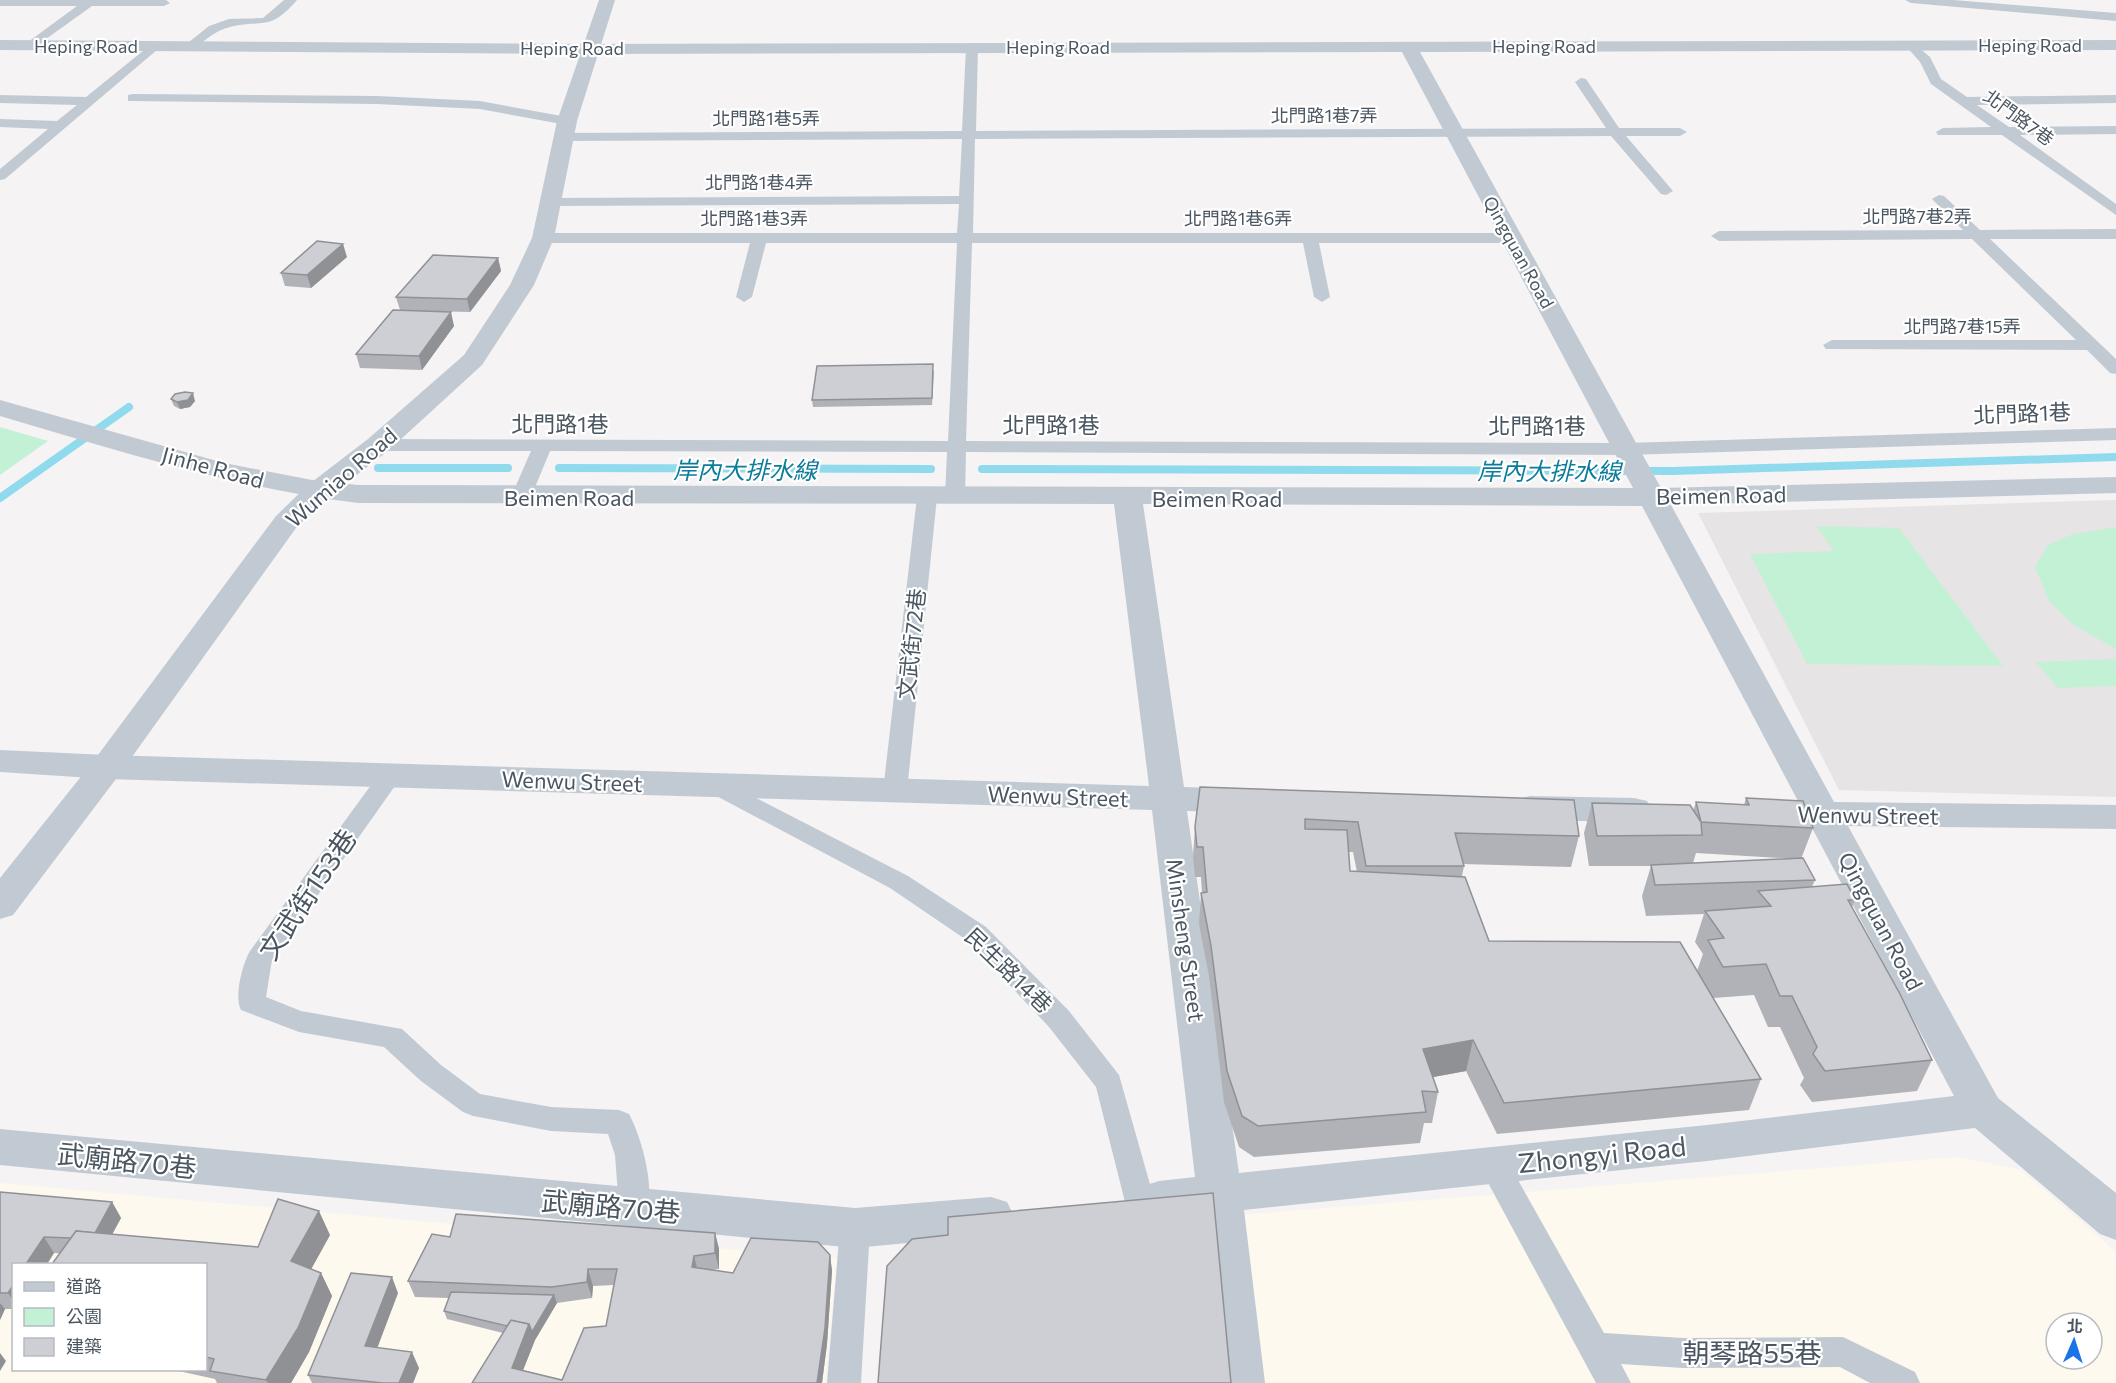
<svg xmlns="http://www.w3.org/2000/svg" width="2116" height="1383" font-family="Commissioner,'Noto Sans TC',sans-serif">
<rect width="100%" height="100%" fill="#f5f3f3"/>
<g fill="#fdf9ef" fill-rule="evenodd">
<path d="M1958 1157 2021 1170 2116 1252V1383H1257L1240 1215ZM2056 1323H2092V1359H2056Z"/>
<path d="M0 1183 837 1259 825 1383H0ZM14 1264H206V1370H14Z"/>
</g>
<polygon fill="#e6e4e5" points="2116,500 2116,797 1839,790 1698,513"/>
<g fill="#c3f1d5">
<polygon points="0,427 48,441 0,475"/>
<polygon points="1816,526 1899,528 2003,666 1807,664 1750,554 1834,551"/>
<polygon points="2116,527 2116,649 2074,625 2049,601 2035,567 2048,545 2073,534"/>
<polygon points="2116,659 2116,686 2058,688 2036,662"/>
</g>
<g fill="none" stroke-linecap="round" stroke-linejoin="round">
<g stroke="#90daee" stroke-width="8">
<polyline points="378,468 508,468"/>
<polyline points="559,468 931,469"/>
<polyline points="982,469 1673,471 2116,457"/>
<polyline points="0,498 129,407"/>
</g>
<g fill="#c1cad2" fill-rule="evenodd">
<polygon points="0,0 166,0 170,3 164,6 92,6 32,49 28,48 28,42 77,6 0,6"/>
<path d="M284 0H297C269 32 264 19 230 27 216 30 205 40 194 49L184 46 209 26 229 19 263 18Z"/>
<polygon points="1905,0 1953,0 2116,13 2116,21 1911,3"/>
<polygon points="1911,41 1930,57 1941,79 1967,97 2116,95 2116,103 1977,105 2009,127 2116,126 2116,134 2020,135 2116,204 2116,215 2002,135 1938,135 1936,132 1943,128 1991,127 1931,84 1920,62 1905,45"/>
<polygon points="154,42 158,43 158,49 5,179 0,180 0,169 48,129 0,127 0,119 57,121 77,105 0,103 0,95 86,97"/>
<polygon points="972,43 978,47 976,131 1606,128 1575,82 1581,78 1586,79 1619,128 1680,128 1687,132 1680,136 1626,136 1673,191 1666,195 1661,194 1611,136 975,139 973,233 1512,233 1520,238 1512,243 1319,243 1330,297 1322,302 1314,297 1303,243 972,243 966,441 1627,443 2116,428 2116,440 1627,455 966,452 965,497 955,503 945,497 947,452 550,451 531,497 521,503 511,497 531,451 378,451 369,445 378,439 948,441 957,243 766,243 752,297 744,302 736,297 750,243 543,243 535,238 543,233 957,233 959,204 552,206 545,202 552,198 959,196 962,139 564,141 557,137 564,133 962,131 966,47"/>
<polygon points="133,94 377,96 480,101 567,117 574,121 567,125 480,109 377,104 128,101 128,95"/>
<polygon points="1939,195 1944,196 1980,230 2116,229 2116,239 1990,239 2116,359 2116,374 2110,373 2087,350 1826,349 1823,345 1832,340 2076,340 1972,239 1719,241 1711,236 1719,231 1963,230 1932,199"/>
<polygon points="927,491 937,497 907,791 904,797 895,799 886,797 883,791 917,497"/>
<path d="M390 768 398 770 402 776 272 960 266 997 301 1011 402 1029 441 1065 480 1094 551 1107 619 1110 629 1114C642 1138 657 1192 645 1217L634 1221 623 1217 619 1208 615 1155 608 1134 551 1131 473 1116 463 1112 421 1081 384 1047 299 1032 241 1010C234 997 242 965 250 951L382 770Z"/>
<polygon points="717,778 908,876 986,927 1069,1011 1119,1075 1155,1202 1151,1211 1140,1215 1129,1211 1125,1202 1096,1087 1049,1027 968,941 890,888 709,792 705,786 709,780"/>
<polygon points="1494,1153 1505,1157 1604,1333 1683,1338 1843,1337 1915,1372 1920,1383 1870,1383 1840,1367 1683,1368 1621,1364 1631,1383 1596,1383 1479,1166 1483,1157"/>
<polygon points="855,1215 866,1219 870,1228 861,1383 827,1383 840,1228 844,1219"/>
</g>
<g fill="#c1cad2" fill-rule="evenodd">
<path d="M0 40 590 44 2116 40V50L1420 52 1661 488 2116 477V493L1671 505 1834 802 2116 805V829L1848 826 1998 1098 2116 1193V1240L2100 1234 1975 1128 1707 1161 1244 1210 1265 1383H1215L1199 1215 1159 1219 1143 1214 1137 1200 1143 1186 1159 1181 1195 1177 1152 810 107 779 0 772V750L107 755 1149 786 1114 504 358 503C235 488 119 451 0 416V400L224 463 312 480 358 485 1633 488 1402 52 590 54 0 50ZM1143 504 1642 506 1798 801H1764L1751 804 1746 813 1751 822 1764 825 1811 826 1954 1096 1707 1125 1239 1173 1187 811 1244 813 1257 810 1262 801 1257 792 1244 789 1184 787Z"/>
<polygon points="1530,796 1634,798 1647,801 1652,810 1647,819 1634,822 1530,820 1517,817 1512,808 1517,799"/>
<polygon points="0,1129 855,1208 991,1197 1007,1202 1014,1216 1007,1230 991,1235 855,1248 0,1165"/>
</g>
<polygon fill="#c1cad2" fill-rule="evenodd" points="599,0 615,0 577,121 554,238 534,285 482,365 388,451 328,497 296,528 119,775 13,915 0,919 0,878 95,759 276,516 308,485 368,439 464,355 510,285 532,238 557,121"/>
</g>
<g fill="#b0b2b7" fill-rule="evenodd">
<polygon points="347,257 311,288 285,286 281,273"/>
<polygon points="498,258 501,271 470,312 427,311 454,326 422,370 360,368 356,354 400,310 396,297"/>
<polygon points="934,371 932,405 813,407 812,400"/>
<polygon points="171,399 195,401 190,407 180,409 174,406"/>
<path d="M1200 787 1579 836 1571 867 1463 864 1464 866 1462 876 1489 941 1697 971 1703 954 1695 942 1704 914 1646 916 1642 896 1651 866H1589L1584 833 1592 803 1693 811 1696 802 1744 805 1746 798 1813 828 1801 859 1815 880 1812 887 1855 900 1852 907 1932 1060 1917 1091 1812 1102 1800 1085 1804 1078 1780 1027H1768L1754 995 1713 998 1761 1079 1749 1110 1497 1134 1466 1071 1433 1077 1438 1092 1432 1123H1424L1420 1143 1254 1157 1239 1147 1224 1102 1209 976 1199 924 1201 893H1202L1201 877H1195L1193 857 1195 827ZM1349 852H1353L1357 872 1350 871ZM1696 853 1798 859 1693 863Z"/>
<polygon points="0,1192 112,1202 121,1218 112,1234 258,1247 330,1235 311,1269 321,1273 332,1296 309,1352 291,1383 217,1383 215,1379 174,1370 206,1370 206,1264 54,1253 47,1264 14,1264 14,1309 5,1309 0,1320"/>
<path d="M715 1233 719 1249V1269L711 1270 733 1273 830 1255 832 1271 827 1344 822 1383H472L503 1333 447 1319 444 1311 449 1298 415 1297 408 1281 450 1237ZM614 1285 606 1326 562 1380 523 1370 535 1340 557 1303 592 1298 593 1286Z"/>
<polygon points="398,1293 377,1347 419,1368 413,1383 312,1383 308,1375"/>
</g>
<g fill="#909195">
<polygon points="343,244 347,257 311,288 307,275"/>
<polygon points="498,258 501,271 470,312 467,299"/>
<polygon points="451,312 454,326 422,370 419,356"/>
<polygon points="193,393 195,401 190,407 180,409 177,402"/>
<polygon points="1473,1040 1466,1071 1417,1080 1423,1049"/>
<polygon points="112,1202 121,1218 101,1255 91,1239"/>
<polygon points="319,1211 330,1235 303,1284 291,1261"/>
<polygon points="715,1233 719,1249 719,1269 715,1253"/>
<polygon points="44,1237 54,1253 47,1264 26,1264"/>
<polygon points="830,1255 832,1271 827,1344 822,1383 817,1383"/>
<polygon points="694,1256 698,1272 692,1267"/>
<polygon points="588,1269 593,1286 592,1298 587,1282"/>
<polygon points="321,1273 332,1296 309,1352 291,1383 268,1383 266,1380"/>
<polygon points="392,1277 398,1293 372,1362 365,1346"/>
<polygon points="14,1284 14,1302 8,1293"/>
<polygon points="554,1295 557,1303 535,1340 518,1383 512,1368 529,1324"/>
<polygon points="0,1303 5,1309 0,1320"/>
<polygon points="412,1352 419,1368 413,1383 399,1383"/>
<polygon points="0,1353 6,1361 0,1371"/>
</g>
<g fill="#cdcfd5" stroke="#909195" stroke-width="1.5">
<polygon points="317,241 343,244 307,275 281,273"/>
<polygon points="433,255 498,258 467,299 396,297"/>
<polygon points="393,310 451,312 419,356 356,354"/>
<polygon points="933,364 932,398 812,400 817,366"/>
<polygon points="185,392 193,393 188,400 177,402 171,399 175,394"/>
<polygon points="1200,787 1574,800 1579,836 1455,833 1464,866 1366,866 1358,822 1305,819 1305,829 1347,830 1350,871 1465,877 1489,941 1680,942 1761,1079 1504,1103 1473,1040 1423,1049 1438,1092 1422,1091 1426,1112 1258,1126 1242,1116 1227,1071 1211,946 1201,893 1207,892 1203,847 1197,847 1195,827"/>
<polygon points="1746,798 1803,801 1813,828 1701,822 1702,835 1597,836 1592,803 1690,805 1701,822 1696,802 1749,805"/>
<polygon points="1803,858 1815,880 1655,885 1651,865"/>
<polygon points="1847,884 1855,900 1848,900 1900,994 1932,1060 1825,1071 1813,1054 1817,1047 1792,996 1780,996 1766,964 1723,967 1708,940 1724,938 1705,911 1771,906 1758,891"/>
<polygon points="0,1192 112,1202 95,1233 76,1231 71,1238 44,1237 26,1264 14,1264 14,1284 8,1293 0,1293"/>
<polygon points="1213,1193 1231,1383 878,1383 887,1266 912,1239 948,1235 948,1217"/>
<polygon points="278,1199 319,1211 291,1261 321,1273 298,1328 266,1380 210,1371 214,1359 206,1357 206,1264 52,1264 76,1231 258,1247"/>
<polygon points="456,1214 715,1233 715,1253 694,1256 692,1267 733,1273 751,1238 818,1242 830,1255 825,1328 817,1383 472,1383 511,1320 529,1324 512,1368 562,1380 584,1328 606,1326 617,1269 588,1269 587,1282 552,1287 408,1281 432,1234 450,1237"/>
<polygon points="351,1273 392,1277 365,1346 412,1352 399,1383 383,1383 308,1375"/>
<polygon points="451,1292 554,1295 532,1332 529,1324 511,1320 507,1326 444,1311"/>
</g>
<g text-anchor="middle" dominant-baseline="central" stroke-width="4.5" stroke-linejoin="round" paint-order="stroke">
<g font-size="18" fill="#4a5661" stroke="#fff">
<text x="2030" y="45">Heping Road</text>
<text x="86" y="46">Heping Road</text>
<text x="1544" y="46">Heping Road</text>
<text x="1058" y="47">Heping Road</text>
<text x="572" y="48">Heping Road</text>
<text x="1324" y="115">北門路1巷7弄</text>
<text transform="translate(2019 117) rotate(36)">北門路7巷</text>
<text x="766" y="118">北門路1巷5弄</text>
<text x="759" y="182">北門路1巷4弄</text>
<text x="1917" y="216">北門路7巷2弄</text>
<text x="754" y="218">北門路1巷3弄</text>
<text x="1238" y="218">北門路1巷6弄</text>
<text transform="translate(1519 252) rotate(61)">Qingquan Road</text>
<text x="1962" y="326">北門路7巷15弄</text>
</g>
<g font-size="22" fill="#4a5661" stroke="#fff">
<text transform="translate(2022 413) rotate(-2)">北門路1巷</text>
<text x="560" y="423">北門路1巷</text>
<text x="1051" y="424">北門路1巷</text>
<text x="1537" y="425">北門路1巷</text>
<text transform="translate(213 467) rotate(15)">Jinhe Road</text>
<text transform="translate(341 477) rotate(-41)">Wumiao Road</text>
<text transform="translate(1721 495) rotate(-1)">Beimen Road</text>
<text x="569" y="497">Beimen Road</text>
<text x="1217" y="498">Beimen Road</text>
<text transform="translate(911 644) rotate(-84)">文武街72巷</text>
<text transform="translate(572 781) rotate(2)">Wenwu Street</text>
<text transform="translate(1058 796) rotate(2)">Wenwu Street</text>
<text transform="translate(1868 815) rotate(1)">Wenwu Street</text>
<text transform="translate(1881 921) rotate(62)">Qingquan Road</text>
<text transform="translate(1186 940) rotate(82)">Minsheng Street</text>
<text transform="translate(1009 970) rotate(44)">民生路14巷</text>
</g>
<g font-size="24" font-style="italic" fill="#0c7c9b" stroke="#fff">
<text x="745" y="469">岸內大排水線</text>
<text x="1549" y="470">岸內大排水線</text>
</g>
<g font-size="27" fill="#4a5661" stroke="#fff">
<text transform="translate(307 894) rotate(-56)">文武街153巷</text>
<text transform="translate(1602 1154) rotate(-6)">Zhongyi Road</text>
<text transform="translate(127 1160) rotate(6)">武廟路70巷</text>
<text transform="translate(611 1206) rotate(5)">武廟路70巷</text>
<text x="1752" y="1352">朝琴路55巷</text>
</g>
</g>
<rect x="12" y="1263" width="195" height="108" fill="#ffffff" stroke="#b7bbc0" stroke-width="1.5"/>
<rect x="24" y="1282" width="30" height="9" fill="#c1cad2" stroke="#b7bbc0" stroke-width="1.5"/>
<text x="66" y="1293" font-size="18" fill="#4a5661">道路</text>
<rect x="24" y="1308" width="30" height="18" fill="#c3f1d5" stroke="#b7bbc0" stroke-width="1.5"/>
<text x="66" y="1323" font-size="18" fill="#4a5661">公園</text>
<rect x="24" y="1338" width="30" height="18" fill="#cdcfd5" stroke="#b7bbc0" stroke-width="1.5"/>
<text x="66" y="1353" font-size="18" fill="#4a5661">建築</text>
<g transform="translate(2074 1341) rotate(3)"><circle r="28" fill="#ffffff" stroke="#b7bbc0" stroke-width="1.5"/>
<path d="M0-4.5L10 22L0 15L-10 22Z" fill="#1a73e8"/>
<text y="-9" font-size="16" font-weight="bold" text-anchor="middle" fill="#4a5661">北</text>
</g>
</svg>
